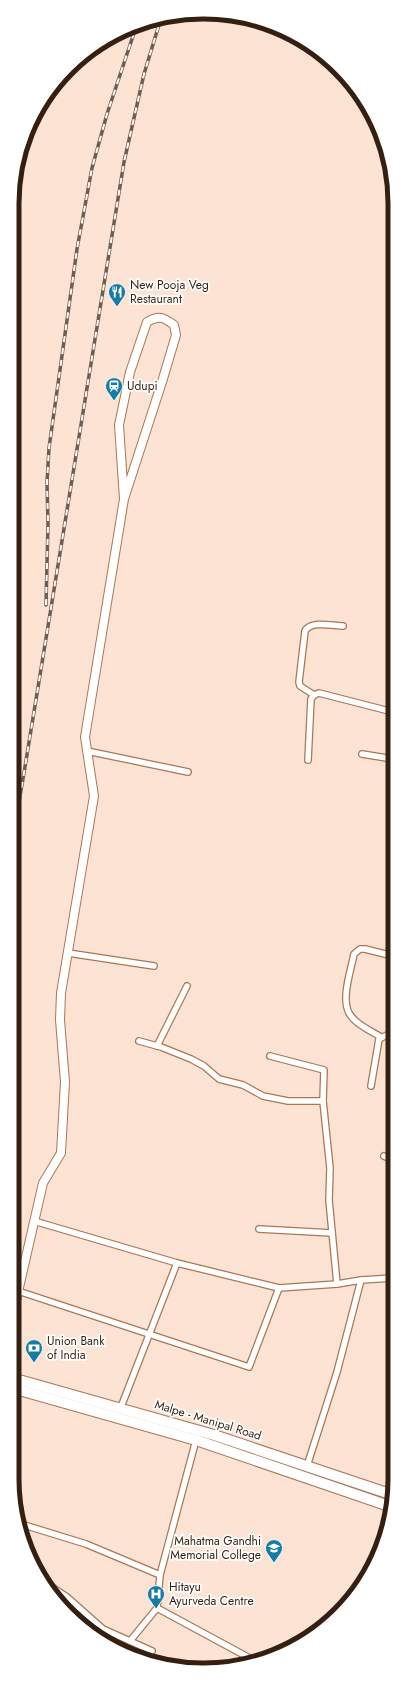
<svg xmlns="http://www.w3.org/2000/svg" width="407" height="1682" font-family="Jost,sans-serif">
<rect width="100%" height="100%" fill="#fce3d4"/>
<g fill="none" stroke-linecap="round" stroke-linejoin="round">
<g stroke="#ad7653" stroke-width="8">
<g id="street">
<path d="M314 695 300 686 299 682 305 631C311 620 333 626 343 626"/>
<polyline points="87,751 188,772"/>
<polyline points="362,754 393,759"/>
<polyline points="308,760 311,699 314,695 319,693 393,712"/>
<polyline points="68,953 154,966"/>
<path d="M381 1037C371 1031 355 1024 349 1013 341 998 351 970 354 954L360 949H365L393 956"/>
<polyline points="139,1041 161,1047 191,1059 204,1066 219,1079 243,1085 263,1096 288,1101 323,1101"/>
<polyline points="157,1046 187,986"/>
<polyline points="270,1056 324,1070 323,1101 330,1168 329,1200 337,1284"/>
<polyline points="371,1086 379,1039 387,1035 393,1037"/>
<polyline points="384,1156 393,1160"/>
<polyline points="34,1221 177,1263 279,1288 337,1284 361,1280 393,1278"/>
<polyline points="259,1229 332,1233"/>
<polyline points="18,1291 249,1367 279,1288"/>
<polyline points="121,1407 177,1263"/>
<polyline points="196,1440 160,1575 157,1608 257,1662"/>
<polyline points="307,1466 337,1372 361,1280"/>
<polyline points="21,1524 86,1544 160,1575"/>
<polyline points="46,1583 67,1597 103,1629 152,1651"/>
<polyline points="130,1641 157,1608"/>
</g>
</g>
<g stroke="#ad7653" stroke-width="10">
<path id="secondary" d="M12 1318 43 1183 61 1153 65 1082 60 1020 61 993 94 796 85 737 124 499 162 382 176 335 174 325C163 317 159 315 147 322L130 372 119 425 124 499"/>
</g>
<g stroke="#ad7653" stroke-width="12">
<g id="highway">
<polyline points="12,1378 214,1435 393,1495"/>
<polyline points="12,1388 196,1440 392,1507"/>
</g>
</g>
<use href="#street" stroke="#fff" stroke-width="5.5"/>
<use href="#secondary" stroke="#fff" stroke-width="8"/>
<use href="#highway" stroke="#fff" stroke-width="10"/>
<g stroke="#735c4d" stroke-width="3.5">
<g id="rail">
<polyline points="46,605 48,523 47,482 49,448 77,249 92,168 107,114 136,27"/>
<polyline points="13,835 23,779 124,162 144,74 161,18"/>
</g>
</g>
<use href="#rail" stroke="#fff" stroke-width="2" stroke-dasharray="6" stroke-linecap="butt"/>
</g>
<defs>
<g id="restaurant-pin" transform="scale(0.9)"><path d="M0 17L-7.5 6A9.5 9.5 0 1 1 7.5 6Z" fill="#177ba7" stroke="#fff"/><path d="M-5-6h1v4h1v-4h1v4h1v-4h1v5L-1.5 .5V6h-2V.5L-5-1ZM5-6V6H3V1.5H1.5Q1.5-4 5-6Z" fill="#fff"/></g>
<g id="station-pin" transform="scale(0.9)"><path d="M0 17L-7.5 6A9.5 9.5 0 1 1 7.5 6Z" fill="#177ba7" stroke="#fff"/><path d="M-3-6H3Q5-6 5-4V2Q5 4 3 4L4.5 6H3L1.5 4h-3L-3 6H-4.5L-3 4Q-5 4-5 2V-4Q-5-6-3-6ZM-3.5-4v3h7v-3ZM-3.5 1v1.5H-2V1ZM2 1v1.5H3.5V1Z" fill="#fff"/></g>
<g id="bank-pin" transform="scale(0.9)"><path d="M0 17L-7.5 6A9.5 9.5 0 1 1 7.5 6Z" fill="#177ba7" stroke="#fff"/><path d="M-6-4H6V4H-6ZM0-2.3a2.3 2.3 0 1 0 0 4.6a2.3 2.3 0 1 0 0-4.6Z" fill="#fff"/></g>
<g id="university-pin" transform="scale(0.9)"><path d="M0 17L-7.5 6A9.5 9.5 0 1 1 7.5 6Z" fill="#177ba7" stroke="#fff"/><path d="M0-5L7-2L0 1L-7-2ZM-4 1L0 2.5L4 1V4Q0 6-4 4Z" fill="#fff"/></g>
<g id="hospital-pin" transform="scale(0.9)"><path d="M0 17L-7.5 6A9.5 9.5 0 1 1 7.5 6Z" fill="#177ba7" stroke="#fff"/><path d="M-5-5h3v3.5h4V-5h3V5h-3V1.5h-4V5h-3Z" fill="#fff"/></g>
</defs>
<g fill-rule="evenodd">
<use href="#restaurant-pin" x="117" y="292"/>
<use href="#station-pin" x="114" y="386"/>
<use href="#bank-pin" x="34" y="1348"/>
<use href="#university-pin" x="274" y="1548"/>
<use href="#hospital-pin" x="156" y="1594"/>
</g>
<g text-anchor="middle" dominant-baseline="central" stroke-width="3.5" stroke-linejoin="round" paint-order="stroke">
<g font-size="12" fill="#351f10" stroke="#fff" text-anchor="start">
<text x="130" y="285">New Pooja Veg<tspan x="130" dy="14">Restaurant</tspan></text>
<text x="127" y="386">Udupi</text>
<text x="47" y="1341">Union Bank<tspan x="47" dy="14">of India</tspan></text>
<text x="261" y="1541" text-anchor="end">Mahatma Gandhi<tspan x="261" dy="14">Memorial College</tspan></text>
<text x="169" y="1587">Hitayu<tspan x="169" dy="14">Ayurveda Centre</tspan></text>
</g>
<g font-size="12" fill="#351f10" stroke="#fff">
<text transform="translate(208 1420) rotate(17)">Malpe - Manipal Road</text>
</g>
</g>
<path d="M0 0H407V1682H0ZM203 19H204A184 184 0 0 1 388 203V1479A184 184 0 0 1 204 1663H203A184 184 0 0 1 19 1479V203A184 184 0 0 1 203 19Z" fill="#fff" fill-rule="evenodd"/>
<path fill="none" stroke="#351f10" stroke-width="5" d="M203 19H204A184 184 0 0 1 388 203V1479A184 184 0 0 1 204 1663H203A184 184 0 0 1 19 1479V203A184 184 0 0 1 203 19Z"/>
</svg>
